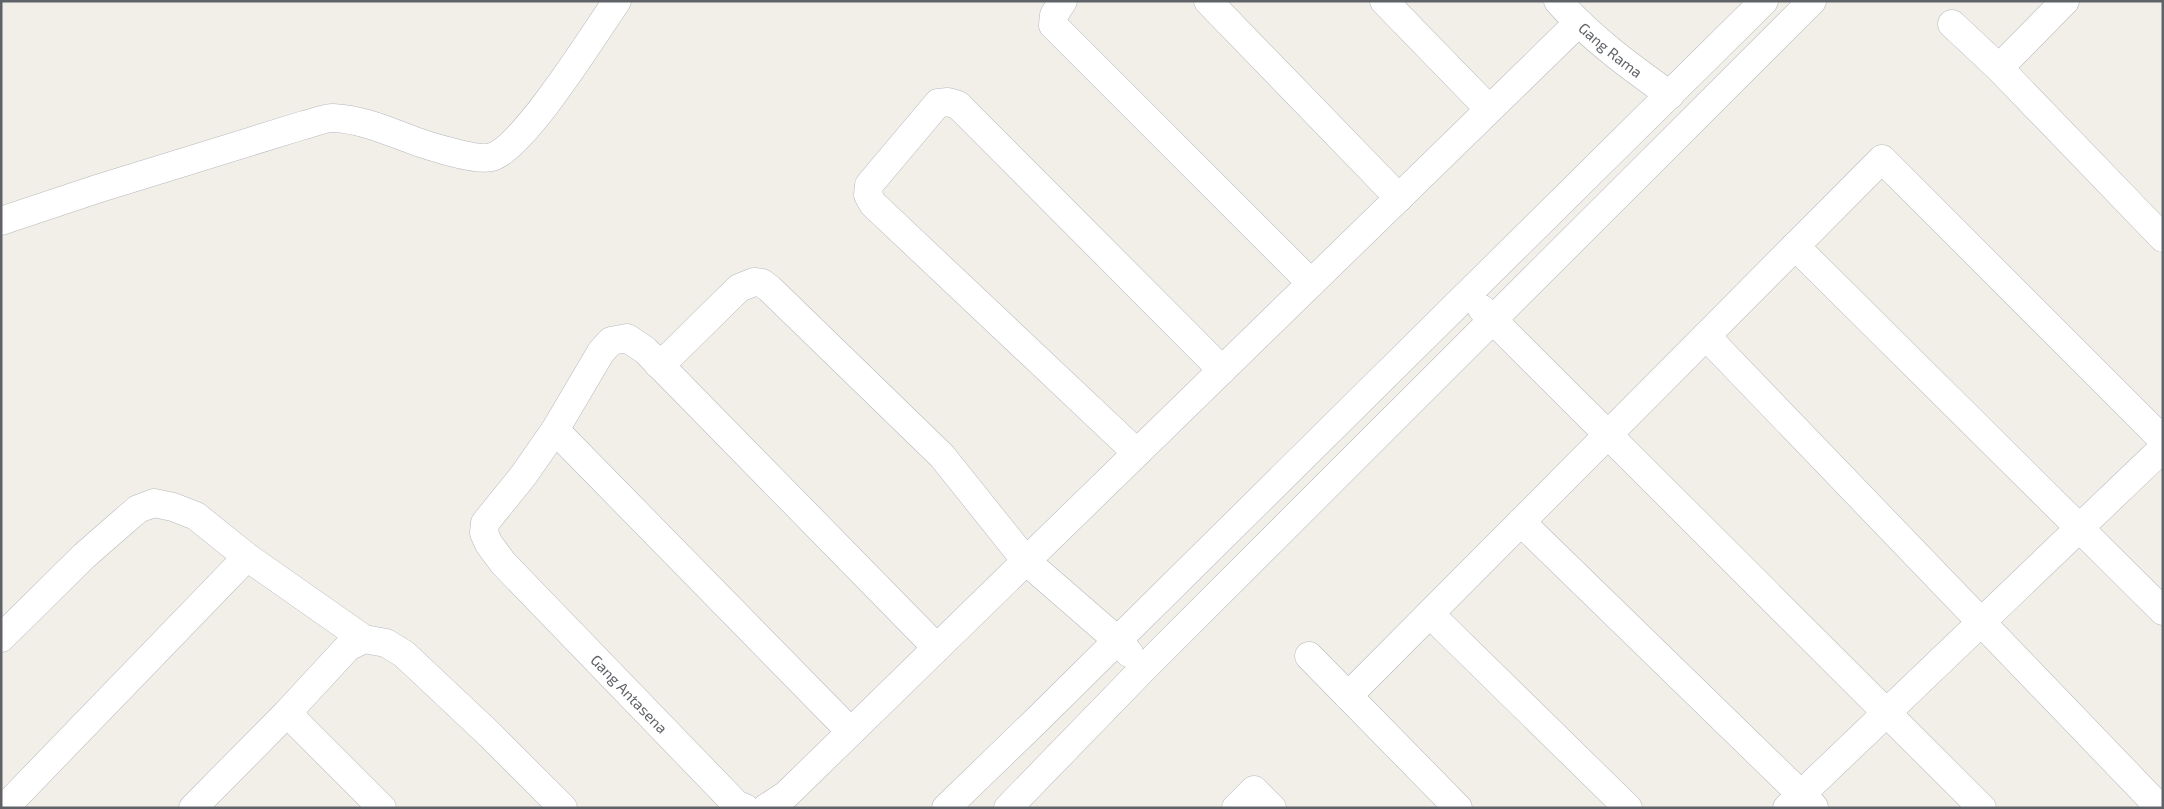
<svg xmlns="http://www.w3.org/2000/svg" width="2164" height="809" font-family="'Exo 2',sans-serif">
<rect width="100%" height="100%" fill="#f1efe8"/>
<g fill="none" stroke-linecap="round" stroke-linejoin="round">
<g stroke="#b5b8bc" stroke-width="29">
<g id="minor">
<polyline points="1063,1 1054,15 1053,25 1311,283"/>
<polyline points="1208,1 1399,198"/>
<polyline points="1384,1 1489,109"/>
<path id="s1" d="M1558 1C1591 38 1629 66 1670 95"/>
<polyline points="1952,24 1999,68 2163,238"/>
<polyline points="1999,68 2065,1"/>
<path d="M1 221 97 189 304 125C313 123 324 118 333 118 359 119 383 129 407 138 422 144 477 162 492 157 525 146 594 34 617 1"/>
<polyline points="1795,246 2163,611"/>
<polyline points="1482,309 1982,808"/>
<polyline points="1706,336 2160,808"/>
<polyline points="658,364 671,355 739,288 754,282 762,283 770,289 942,456 1026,561 1117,640 1129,653"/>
<path id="s2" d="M555 430 523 476 485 523 484 533 489 544 503 563 736 804 745 808"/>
<polyline points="1137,453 873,204 868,195 869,185 938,103 948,102 958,105 1222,370"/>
<polyline points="1521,522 1814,807"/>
<polyline points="1430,614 1628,808"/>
<polyline points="1,638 84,556 124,521 138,509 154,503 173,507 196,516 247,557 364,639"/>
<polyline points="1309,656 1458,808"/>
<polyline points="1348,696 1882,159 2163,440"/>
<polyline points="287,713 382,808"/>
<polyline points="851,732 555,430 601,352 611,341 627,338 645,350 937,648"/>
<polyline points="13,799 247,557"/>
<polyline points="193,808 287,713 348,647 364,639 386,643 404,654 487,732 563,808"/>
<polyline points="766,808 786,795 1578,23"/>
<polyline points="946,808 1039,718 1764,1"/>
<polyline points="1008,808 1143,669 1812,1"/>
<polyline points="1236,808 1254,790 1272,808"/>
<polyline points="1787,808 2163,448"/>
</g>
</g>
<use href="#minor" stroke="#fff" stroke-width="28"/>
</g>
<g text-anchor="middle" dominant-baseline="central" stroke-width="4" stroke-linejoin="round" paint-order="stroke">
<g font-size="15" fill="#5f6368" stroke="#fff">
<text stroke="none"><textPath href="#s1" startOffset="72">Gang Rama</textPath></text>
<text stroke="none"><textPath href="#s2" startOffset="344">Gang Antasena</textPath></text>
</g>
</g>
<rect width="2164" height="809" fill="none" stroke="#5f6368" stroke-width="5"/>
</svg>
